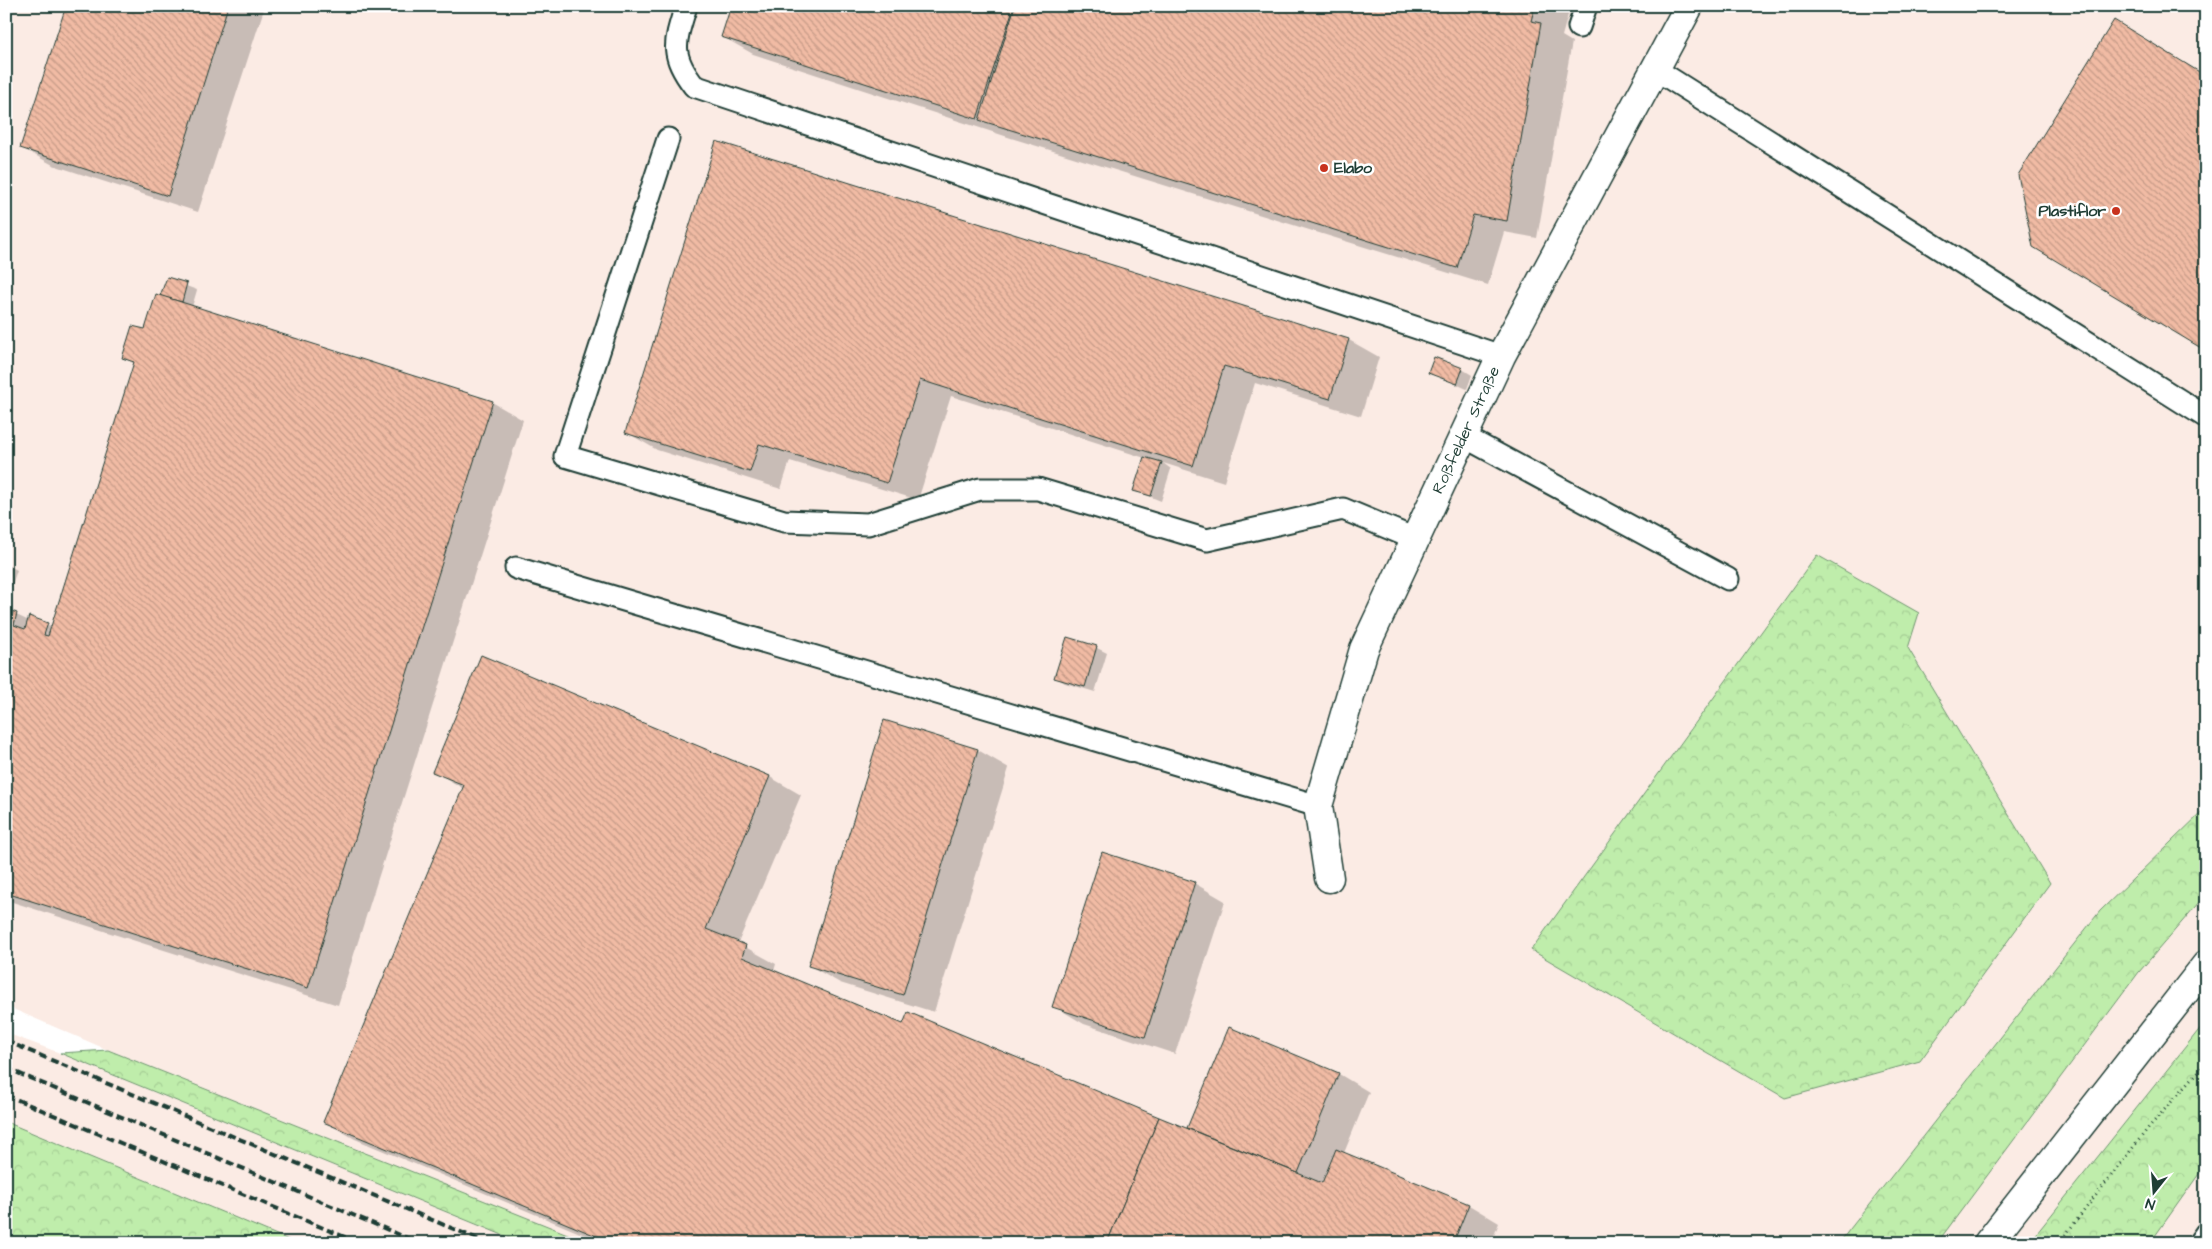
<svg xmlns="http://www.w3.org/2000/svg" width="2212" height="1249" font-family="'Architects Daughter',sans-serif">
<defs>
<pattern id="forest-crowns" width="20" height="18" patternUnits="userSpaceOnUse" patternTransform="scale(1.25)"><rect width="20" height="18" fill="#bfedab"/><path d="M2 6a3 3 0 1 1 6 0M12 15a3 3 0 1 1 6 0" fill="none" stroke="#a4cc94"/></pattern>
<pattern id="building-back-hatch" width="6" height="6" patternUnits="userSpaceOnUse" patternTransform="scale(1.25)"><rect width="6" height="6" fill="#f1bba4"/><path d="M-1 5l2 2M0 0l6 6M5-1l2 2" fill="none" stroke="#c39986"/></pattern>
</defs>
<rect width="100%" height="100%" fill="#fff"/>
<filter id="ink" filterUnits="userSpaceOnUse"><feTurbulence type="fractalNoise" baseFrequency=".02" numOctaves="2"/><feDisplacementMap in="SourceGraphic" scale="10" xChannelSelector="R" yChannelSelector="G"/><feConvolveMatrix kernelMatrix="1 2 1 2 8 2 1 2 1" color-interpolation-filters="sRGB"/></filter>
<g filter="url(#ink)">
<g fill="#fbebe4">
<polygon points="6,6 2206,6 2206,1243 590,1243 108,1050 6,1006"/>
<polygon points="6,1033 60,1053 522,1243 296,1243 6,1122"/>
</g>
<g fill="url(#forest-crowns)" stroke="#6f9570">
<polygon points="1817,555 1919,613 1908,648 2050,883 1920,1061 1785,1098 1531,950"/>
<polygon points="2206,808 2206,894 2139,972 1937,1243 1839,1243 2100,911"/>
<polygon points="2206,1021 2206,1164 2150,1243 2029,1243"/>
<polygon points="108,1050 590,1243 522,1243 60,1053"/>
<polygon points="6,1122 296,1243 12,1243 6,1240"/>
</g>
<g fill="#0003">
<polygon points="67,6 265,6 198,212 53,165 22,148"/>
<polygon points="732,6 1568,6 1570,8 1562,36 1572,42 1537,238 1504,232 1488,285 1011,138 753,54 723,37"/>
<polygon points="717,142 1349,340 1379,357 1361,416 1255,383 1224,482 1163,463 1171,469 1161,501 1134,490 1145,458 951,396 918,500 790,461 781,489 657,450 626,432"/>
<polygon points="167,279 197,290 192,307 492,402 523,420 338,1005 6,900 6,610 29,621 52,626 135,364 124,358 146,331 166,299"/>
<polygon points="1462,369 1472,375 1467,389 1429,372"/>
<polygon points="6,564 17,570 6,603"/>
<polygon points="1068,639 1097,648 1107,653 1095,692 1065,683 1055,677"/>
<polygon points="481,657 770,777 801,795 738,943 776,964 774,971 904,1026 1188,1130 1230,1029 1339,1074 1369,1092 1344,1153 1469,1205 1499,1223 1491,1243 604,1243 355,1139 325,1122 464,789 434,771"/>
<polygon points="885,722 978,750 1009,768 934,1012 840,983 810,966"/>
<polygon points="1194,883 1225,901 1175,1054 1084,1024 1054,1006"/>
</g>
<g fill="url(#building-back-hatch)" stroke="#1f3d34">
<polygon points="66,6 228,6 168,196 20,148"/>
<polygon points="731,6 1014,6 977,119 721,37"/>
<polygon points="1015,6 1535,6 1531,21 1541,23 1507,221 1473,215 1457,268 979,120"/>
<polygon points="2114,20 2206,76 2206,351 2033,247 2018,175"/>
<polygon points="716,141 1349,339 1330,399 1224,366 1193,466 920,380 887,483 759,444 750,472 625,433"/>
<polygon points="167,277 187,283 182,302 160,296"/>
<polygon points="156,294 493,401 308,988 6,893 6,609 17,613 14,625 25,629 29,616 48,623 44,635 48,636 134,362 122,358 132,326 145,329"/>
<polygon points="1434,357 1463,368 1457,384 1428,373"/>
<polygon points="1144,457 1162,462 1151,496 1133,491"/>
<polygon points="1067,637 1097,646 1085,687 1054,678"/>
<polygon points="481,655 770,776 706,929 746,945 742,957 903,1024 908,1012 1159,1117 1107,1243 613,1243 323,1122 464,785 432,772"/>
<polygon points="884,720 978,749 903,995 808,966"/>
<polygon points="1102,852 1195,882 1145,1037 1052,1007"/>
<polygon points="1229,1027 1339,1073 1298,1173 1187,1128"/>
<polygon points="1159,1117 1322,1183 1336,1149 1469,1204 1454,1241 1458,1243 1107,1243"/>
</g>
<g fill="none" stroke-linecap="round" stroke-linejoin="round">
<g stroke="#1f3d34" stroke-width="25">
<g id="lane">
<path d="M686 6C675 42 669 54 694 86L1501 356"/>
<polyline points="1579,27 1586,6"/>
<polyline points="1655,69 2206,417"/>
<polyline points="668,139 565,456 784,521 868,524 980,489 1038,489 1207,540 1343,509 1415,539"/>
<polyline points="1463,436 1728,579"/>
<polyline points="516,568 1318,806"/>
<polyline points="2199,1243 2206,1233"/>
</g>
</g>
<g stroke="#1f3d34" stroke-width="31">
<polyline id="street" points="1329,878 1318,806 1364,649 1501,356 1689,6"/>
</g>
<g stroke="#1f3d34" stroke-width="31">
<polyline id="secondary" points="1988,1243 2206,965"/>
</g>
<polyline stroke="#1f3d34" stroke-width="3" stroke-dasharray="1 4" stroke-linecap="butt" points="2059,1243 2149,1127 2206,1063"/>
<use href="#lane" stroke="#fff" stroke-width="21"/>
<use href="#street" stroke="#fff" stroke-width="28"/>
<use href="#secondary" stroke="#fff" stroke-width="28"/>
<g stroke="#1f3d34" stroke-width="4" stroke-dasharray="8 4" stroke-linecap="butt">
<polyline points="6,1041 487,1243"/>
<polyline points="6,1068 419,1243"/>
<polyline points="6,1095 359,1243"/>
</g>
</g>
</g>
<g fill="#c8321e" stroke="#fff" stroke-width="2">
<circle cx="1324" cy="168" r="5"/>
<circle cx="2116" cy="211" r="5"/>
</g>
<g text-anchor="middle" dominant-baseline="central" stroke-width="5" stroke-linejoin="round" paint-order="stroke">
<g font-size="16" font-weight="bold" fill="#1f3d34" stroke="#fff" text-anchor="start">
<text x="1334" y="168">Elabo</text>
<text x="2106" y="211" text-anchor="end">Plastiflor</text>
</g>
<g font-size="16" fill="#1f3d34" stroke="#fff">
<text transform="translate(1466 430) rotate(-65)">Roßfelder Straße</text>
</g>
</g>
<rect width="2212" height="1249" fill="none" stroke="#fff" stroke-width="25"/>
<rect x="12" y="12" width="2187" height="1224" fill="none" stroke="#1f3d34" stroke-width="2" filter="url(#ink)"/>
<g transform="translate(2154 1192) rotate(197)" stroke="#ffffff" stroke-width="4" paint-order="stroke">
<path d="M0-4L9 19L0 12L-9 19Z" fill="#1f3d34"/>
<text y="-8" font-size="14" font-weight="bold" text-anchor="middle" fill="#1f3d34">N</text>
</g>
</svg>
